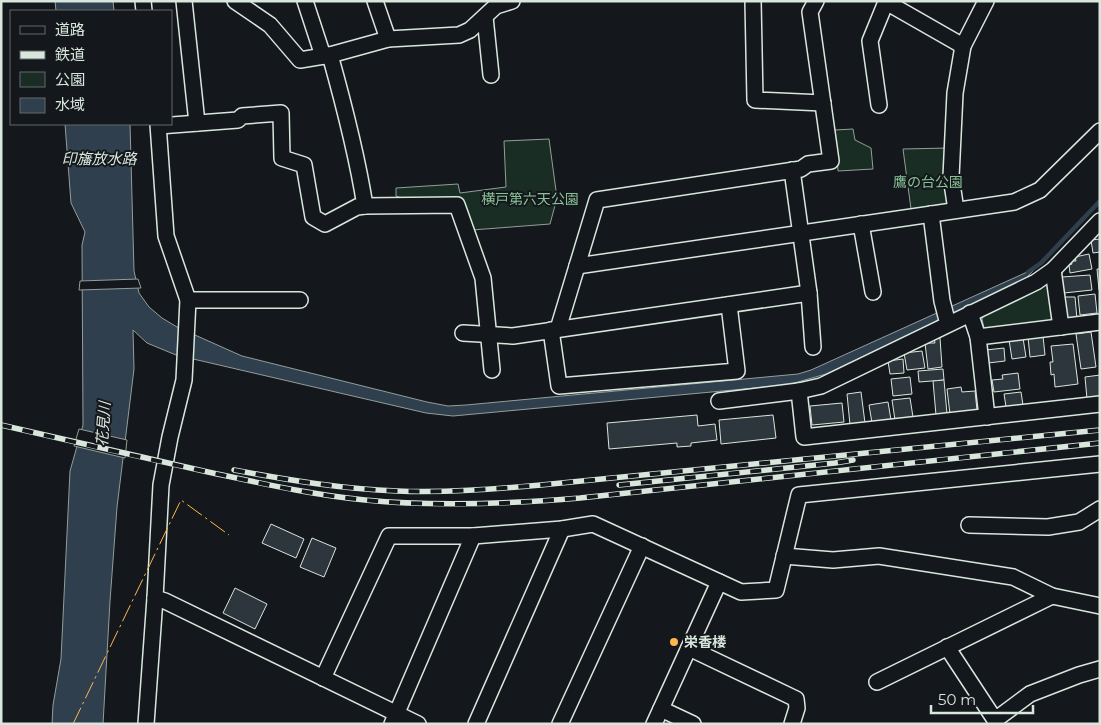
<svg xmlns="http://www.w3.org/2000/svg" width="1101" height="725" font-family="Montserrat,'Noto Sans JP',sans-serif">
<rect width="100%" height="100%" fill="#14181c"/>
<g fill="#1a2d24" stroke="#939e99">
<polygon points="853,129 855,140 871,148 873,169 838,171 835,130"/>
<polygon points="549,139 557,198 550,224 472,230 460,198 410,201 396,196 396,188 458,184 460,193 506,187 504,141"/>
<polygon points="948,148 950,200 945,204 911,209 903,149"/>
<polygon points="1051,283 1055,321 988,329 984,328 982,319 984,315 1040,286"/>
</g>
<g fill="#2f3f4d" stroke="#939e99">
<polygon points="55,1 113,1 114,11 56,11"/>
<polygon points="65,124 130,124 134,271 139,293 149,307 162,318 177,327 242,356 427,402 448,406 466,405 798,374 811,370 1036,268 1026,278 1019,282 826,374 787,385 453,416 426,413 176,355 147,343 133,330 134,369 117,507 110,601 103,724 52,724 53,705 61,659 70,471 83,425 82,245 85,232 71,203"/>
</g>
<g fill="#14181c" stroke="#939e99">
<polygon points="138,279 141,288 79,290 80,281"/>
<polygon points="79,429 127,440 125,458 74,446"/>
</g>
<g fill="none" stroke-linecap="round" stroke-linejoin="round">
<polyline stroke="#2f3f4d" stroke-width="4.5" points="1028,272 1041,263 1100,201"/>
</g>
<g fill="#2c363c" stroke="#d8e6dc">
<polygon points="1100,239 1100,252 1093,253 1091,240"/>
<polygon points="1089,254 1092,269 1070,273 1069,265 1072,264 1071,261 1076,261 1075,257"/>
<polygon points="1097,269 1100,269 1100,290 1099,290"/>
<polygon points="1090,275 1092,290 1064,293 1062,277"/>
<polygon points="1095,294 1097,313 1080,315 1078,296"/>
<polygon points="1063,297 1075,297 1077,319 1065,320"/>
<polygon points="1091,332 1096,367 1081,369 1076,334"/>
<polygon points="1043,336 1045,355 1030,357 1028,337"/>
<polygon points="934,338 940,338 942,367 928,369 925,343 935,343"/>
<polygon points="1023,338 1026,357 1012,359 1009,340"/>
<polygon points="1073,344 1078,384 1055,387 1054,374 1051,375 1050,362 1053,362 1051,346"/>
<polygon points="1004,348 1005,361 988,363 986,350"/>
<polygon points="922,351 925,368 907,370 904,353"/>
<polygon points="903,359 904,373 890,374 888,361"/>
<polygon points="943,369 944,380 919,382 918,371"/>
<polygon points="1018,373 1020,389 994,392 992,380 1003,379 1002,375"/>
<polygon points="1100,375 1100,397 1087,399 1085,377"/>
<polygon points="910,377 912,394 893,396 891,379"/>
<polygon points="944,380 947,414 936,415 933,381"/>
<polygon points="961,387 962,392 975,391 977,410 950,414 947,389"/>
<polygon points="861,392 865,423 850,425 847,394"/>
<polygon points="1021,392 1023,405 1006,407 1004,394"/>
<polygon points="910,398 913,417 895,420 892,400"/>
<polygon points="888,402 891,420 872,423 869,405"/>
<polygon points="842,403 844,422 812,425 810,406"/>
<polygon points="697,415 698,426 715,424 717,440 691,443 691,446 677,447 677,443 609,449 607,423"/>
<polygon points="773,415 776,438 721,444 719,420"/>
<polygon points="271,524 304,539 296,558 262,543"/>
<polygon points="312,538 336,548 324,577 300,567"/>
<polygon points="235,588 267,604 255,629 223,613"/>
</g>
<g fill="none" stroke-linecap="round" stroke-linejoin="round">
<g stroke="#d8e6dc" stroke-width="18">
<g id="minor">
<polyline points="143,1 144,11"/>
<polyline points="184,1 197,123"/>
<path d="M235 1 270 25 300 60 330 55C344 105 357 155 365 206L457 205 483 278 492 370"/>
<polyline points="305,1 323,56"/>
<polyline points="375,1 388,39"/>
<polyline points="753,1 755,100 823,103"/>
<polyline points="485,17 491,75"/>
<polyline points="330,55 388,39 459,35 470,30 496,6 512,1"/>
<polyline points="879,105 870,41 886,2 963,46"/>
<polyline points="159,126 238,120 242,116 281,113 282,158 304,165 313,217 325,224 357,207 365,206"/>
<polyline points="792,170 809,293 813,347"/>
<polyline points="956,210 951,177 955,93 963,46 986,1"/>
<polyline points="931,214 942,301 948,324"/>
<polyline points="861,224 873,292"/>
<polyline points="577,266 1014,202 1040,190 1100,131"/>
<polyline points="1053,270 1061,327"/>
<polyline points="188,300 300,300"/>
<polyline points="970,313 978,337 987,417"/>
<polyline points="558,329 597,200 801,169 808,164 831,161 810,12 816,1"/>
<polyline points="551,330 559,386 737,371 729,305"/>
<polyline points="463,333 513,336 809,293"/>
<polyline points="978,337 1100,322"/>
<polyline points="799,391 804,437 1100,404"/>
<polyline points="719,401 799,391 821,386 1036,282 1053,270 1100,221"/>
<polyline points="969,525 1048,527 1079,522 1100,509"/>
<polyline points="784,556 833,560 879,556 1013,577 1052,596 1100,606"/>
<polyline points="155,598 165,601 418,724"/>
<polyline points="947,647 995,720 1030,694 1079,675 1100,669"/>
<polyline points="689,648 796,699 797,708 792,724"/>
<polyline points="323,678 389,536 473,536 562,529 593,524 741,592 776,590 799,495 1100,464"/>
<polyline points="877,682 1052,596"/>
<polyline points="661,709 693,724"/>
<polyline points="146,724 155,598 161,485 170,437 184,380 188,300 166,236 158,124"/>
<polyline points="392,724 473,536"/>
<polyline points="476,724 562,529"/>
<polyline points="560,724 642,546"/>
<polyline points="654,724 719,582"/>
</g>
</g>
<use href="#minor" stroke="#14181c" stroke-width="15"/>
<g stroke="#d8e6dc" stroke-width="5.5">
<g id="rail">
<path d="M1 425C70 441 139 457 208 472 260 483 312 495 365 500 437 507 508 504 580 498L1100 443"/>
<path d="M234 470C288 480 342 489 397 491 445 493 493 489 541 485L1100 430"/>
<polyline points="619,485 835,463 853,460"/>
</g>
</g>
<use href="#rail" stroke="#14181c" stroke-width="4" stroke-dasharray="11" stroke-linecap="butt"/>
<polyline stroke="#ffb74d" stroke-width="1" stroke-dasharray="18 4 2.5 4" stroke-linecap="butt" points="73,724 181,500 229,535"/>
</g>
<circle fill="#ffb74d" stroke="#14181c" stroke-width="2" cx="674" cy="642" r="5"/>
<g text-anchor="middle" dominant-baseline="central" stroke-width="4" stroke-linejoin="round" paint-order="stroke">
<g font-size="14" fill="#8ac095" stroke="#14181c">
<text x="928" y="182">鷹の台公園</text>
<text x="530" y="199">横戸第六天公園</text>
</g>
<g font-size="14" font-weight="bold" fill="#d8e6dc" stroke="#14181c" text-anchor="start">
<text x="684" y="642">栄香楼</text>
</g>
<g font-size="15" font-style="italic" fill="#d8e6dc" stroke="#14181c">
<text x="99" y="158">印旛放水路</text>
<text transform="translate(103 424) rotate(-86)">花見川</text>
</g>
</g>
<rect width="1101" height="725" fill="none" stroke="#d8e6dc" stroke-width="5"/>
<rect x="10" y="10" width="162" height="115" fill="#14181c" stroke="#626a69"/>
<rect x="20" y="26" width="25" height="8" fill="#14181c" stroke="#626a69"/>
<text x="55" y="35" font-size="15" fill="#d8e6dc">道路</text>
<rect x="20" y="51" width="25" height="8" fill="#d8e6dc" stroke="#626a69"/>
<text x="55" y="60" font-size="15" fill="#d8e6dc">鉄道</text>
<rect x="20" y="72" width="25" height="15" fill="#1a2d24" stroke="#626a69"/>
<text x="55" y="85" font-size="15" fill="#d8e6dc">公園</text>
<rect x="20" y="98" width="25" height="15" fill="#2f3f4d" stroke="#626a69"/>
<text x="55" y="110" font-size="15" fill="#d8e6dc">水域</text>
<path d="M931 705v8h102v-8" fill="none" stroke="#d8e6dc" stroke-width="2.5"/>
<text x="938" y="705" font-size="15" fill="#d8e6dc" stroke="#14181c" stroke-width="4" paint-order="stroke">50 m</text>
</svg>
